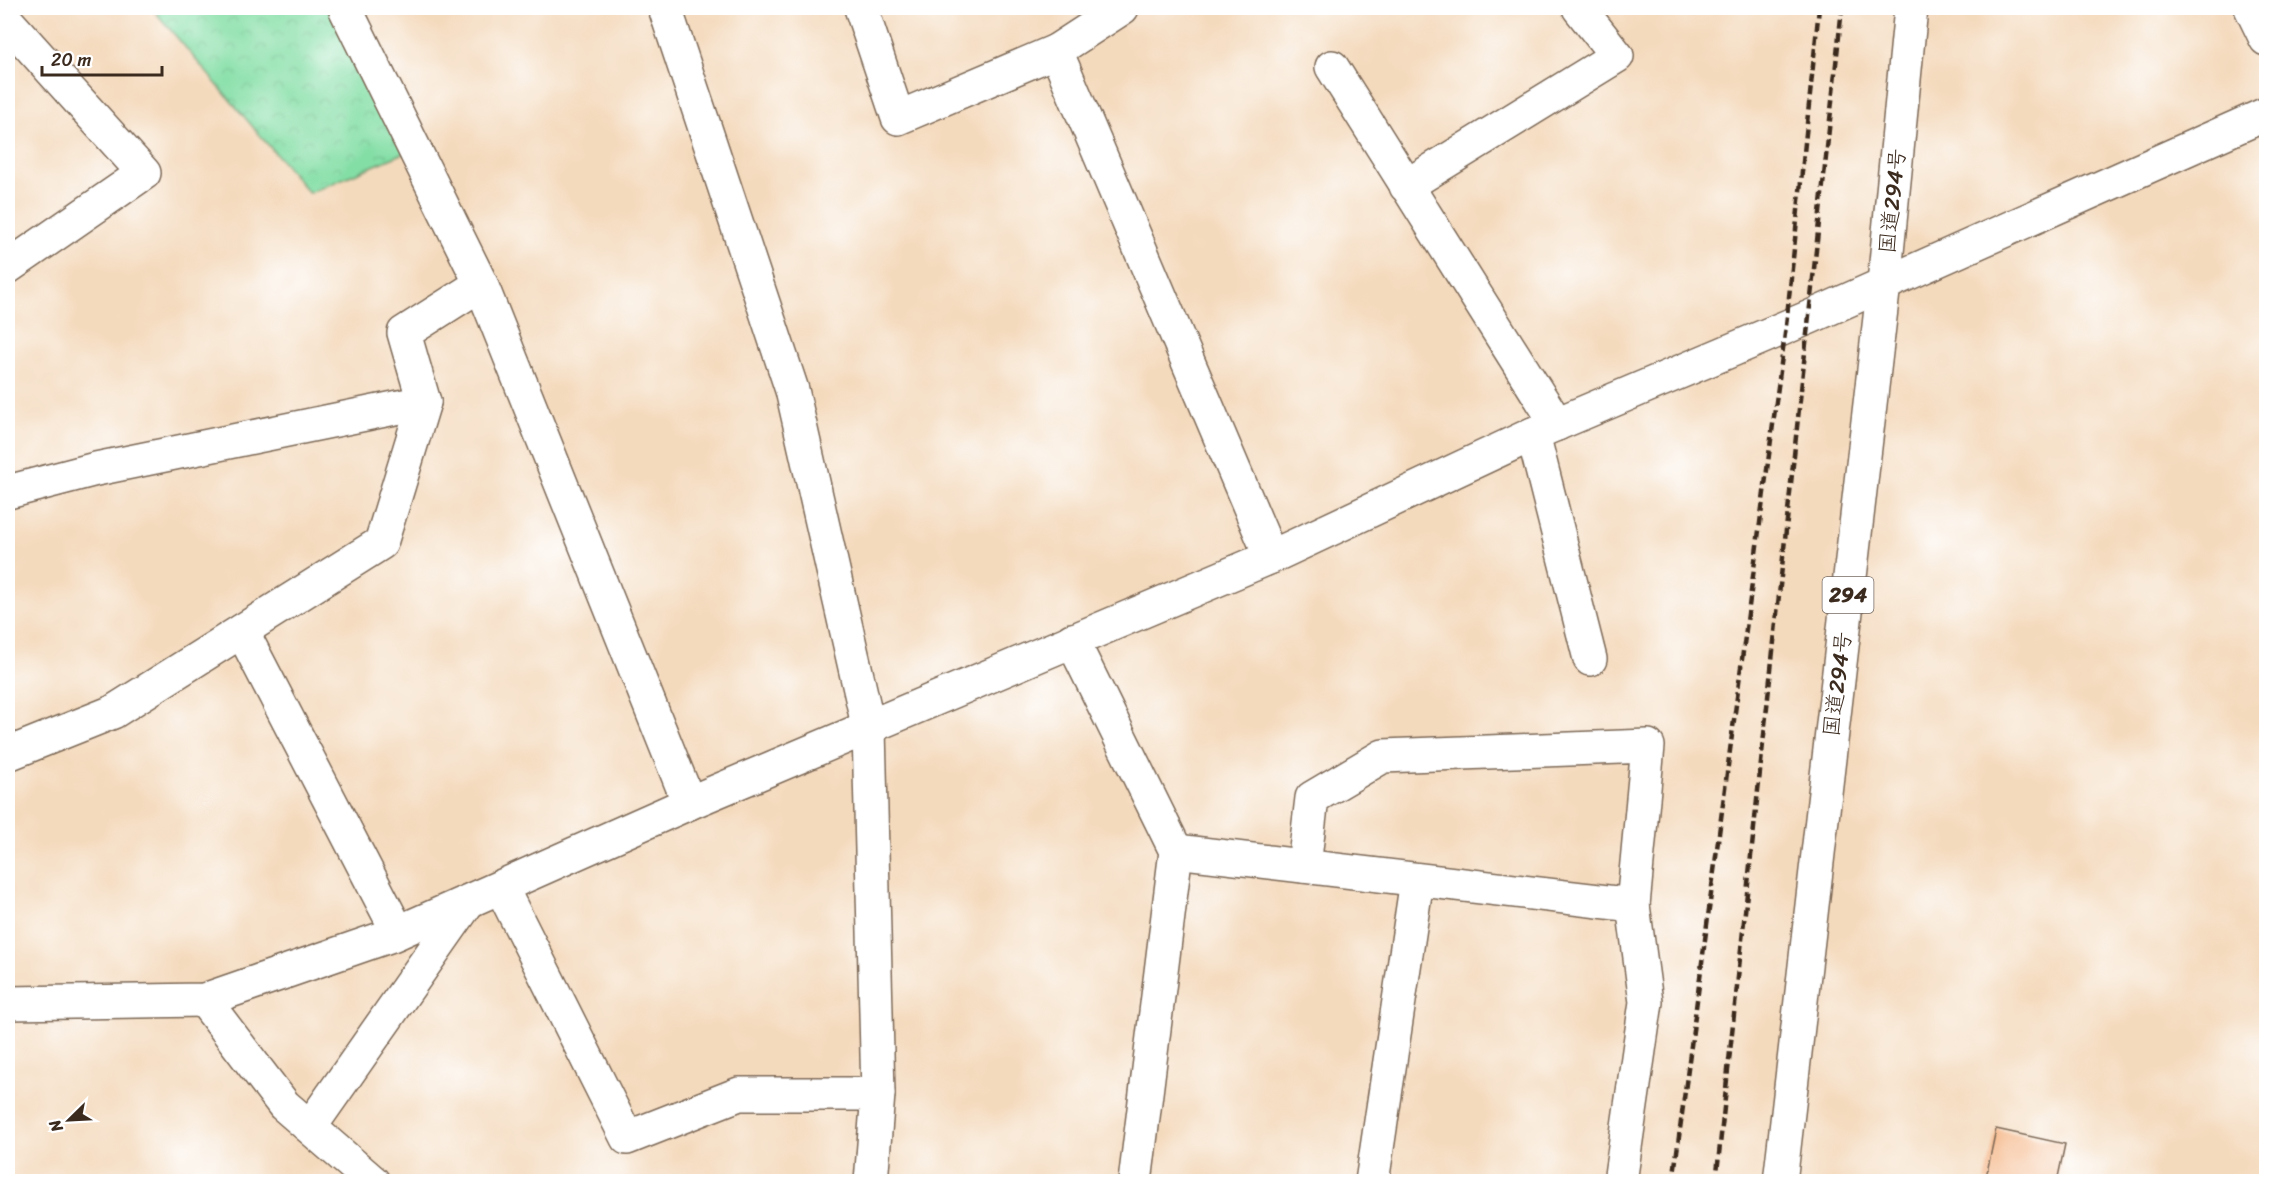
<svg xmlns="http://www.w3.org/2000/svg" width="2274" height="1189" font-family="Sriracha,'Klee One',sans-serif">
<defs>
<pattern id="park-crowns" width="20" height="18" patternUnits="userSpaceOnUse" patternTransform="scale(1.5)"><rect width="20" height="18" fill="#83dea5"/><path d="M2 6a3 3 0 1 1 6 0M12 15a3 3 0 1 1 6 0" fill="none" stroke="#72bf8e"/></pattern>
</defs>
<rect width="100%" height="100%" fill="#fff"/>
<filter id="ink" filterUnits="userSpaceOnUse"><feTurbulence type="fractalNoise" baseFrequency=".0167" numOctaves="2"/><feDisplacementMap in="SourceGraphic" scale="12" xChannelSelector="R" yChannelSelector="G"/><feConvolveMatrix kernelMatrix="1 2 1 2 8 2 1 2 1" color-interpolation-filters="sRGB"/></filter>
<filter id="wash" filterUnits="userSpaceOnUse"><feTurbulence type="fractalNoise" baseFrequency=".008" numOctaves="4" result="noise"/><feDisplacementMap in="SourceGraphic" scale="24" xChannelSelector="R" yChannelSelector="G"/><feGaussianBlur stdDeviation="1.35" result="paint"/><feColorMatrix in="noise" values="0 0 0 0 0 0 0 0 0 0 0 0 0 0 0 0 0 1.4 0 .05"/><feComposite in="paint" operator="in"/></filter>
<g filter="url(#wash)">
<rect width="100%" height="100%" fill="#f4dabd"/>
<polygon fill="url(#park-crowns)" stroke="#5f8462" stroke-width="1.5" points="152,8 345,8 416,148 309,193"/>
<g id="blocks">
<polygon fill="#f4b382" points="1996,1129 2065,1144 2057,1182 1985,1182"/>
</g>
</g>
<g filter="url(#ink)">
<use href="#blocks" fill-opacity="0" stroke="#7c6856" stroke-width="1.5"/>
<g fill="none" stroke-linecap="round" stroke-linejoin="round">
<g stroke="#7c6856" stroke-width="36">
<g id="minor">
<polyline points="345,8 481,284 689,803"/>
<polyline points="665,8 792,390 869,729 878,1094 871,1182"/>
<polyline points="861,8 898,118 1056,51"/>
<polyline points="1122,8 1056,51 1271,557"/>
<polyline points="2251,8 2266,39"/>
<polyline points="8,22 144,173 8,267"/>
<polyline points="1332,67 1557,424"/>
<polyline points="1406,186 1617,56 1579,8"/>
<polyline points="1533,434 1590,659"/>
<polyline points="8,492 96,469 424,402"/>
<polyline points="242,631 398,932"/>
<polyline points="1072,640 1176,851 1135,1182"/>
<polyline points="8,754 113,712 381,543 424,402 404,333 481,284"/>
<polyline points="1176,851 1633,905 1646,1002 1620,1182"/>
<polyline points="1304,866 1312,798 1383,756 1648,746 1633,905"/>
<polyline points="501,887 627,1138 739,1094 878,1094"/>
<polyline points="204,1000 284,1105 373,1182"/>
<polyline points="8,1003 204,1000 392,935 689,803 1271,557 1533,434 1810,317 2266,114"/>
<polyline points="310,1127 468,902"/>
<polyline points="1372,1182 1417,880"/>
</g>
</g>
<g stroke="#7c6856" stroke-width="36">
<polyline id="highway" points="1780,1182 1884,283 1911,8"/>
</g>
<use href="#minor" stroke="#fff" stroke-width="33"/>
<use href="#highway" stroke="#fff" stroke-width="33"/>
<g stroke="#3b2a1e" stroke-width="4.5" stroke-dasharray="9 4.5" stroke-linecap="butt">
<polyline points="1673,1182 1786,326 1819,8"/>
<polyline points="1716,1182 1842,8"/>
</g>
</g>
</g>
<g text-anchor="middle" dominant-baseline="central" stroke-width="5" stroke-linejoin="round" paint-order="stroke">
<rect fill="#fff" stroke="#766a62" stroke-width="1.5" x="1822.5" y="577" width="51" height="36" rx="4.5"/>
<g font-size="21" font-weight="bold" fill="#3b2a1e">
<text x="1848" y="595">294</text>
</g>
<g font-size="22" fill="#3b2a1e" stroke="#fff">
<text transform="translate(1892 201) rotate(-84)">国道294号</text>
<text transform="translate(1837 684) rotate(-83)">国道294号</text>
</g>
</g>
<rect width="2274" height="1189" fill="none" stroke="#fff" stroke-width="30"/>
<g transform="translate(69 1120) rotate(246)" stroke="#ffffff" stroke-width="4.5" paint-order="stroke">
<path d="M0-4.5L10 22L0 15L-10 22Z" fill="#3b2a1e"/>
<text y="-9" font-size="16" font-weight="bold" text-anchor="middle" fill="#3b2a1e">N</text>
</g>
<path d="M42 66v9h120v-9" fill="none" stroke="#3b2a1e" stroke-width="3"/>
<text x="51" y="66" font-size="18" fill="#3b2a1e" stroke="#ffffff" stroke-width="4.5" paint-order="stroke">20 m</text>
</svg>
